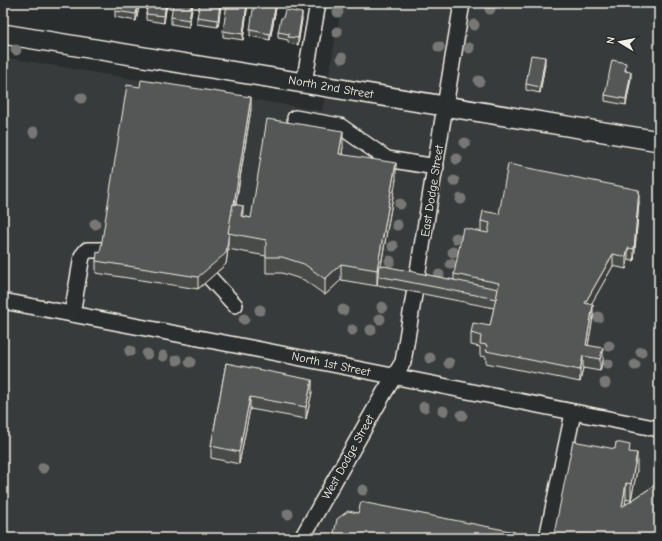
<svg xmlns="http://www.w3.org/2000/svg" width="662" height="541" font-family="'Comic Neue',sans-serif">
<rect width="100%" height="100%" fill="#2a2d2e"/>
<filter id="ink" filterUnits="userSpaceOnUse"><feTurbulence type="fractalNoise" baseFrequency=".025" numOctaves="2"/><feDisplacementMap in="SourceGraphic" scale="8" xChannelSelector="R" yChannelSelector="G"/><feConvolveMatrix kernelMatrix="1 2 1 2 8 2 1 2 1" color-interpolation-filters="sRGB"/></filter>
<g filter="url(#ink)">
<polygon fill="#373a3a" points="342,3 659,3 659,538 3,538 3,57 322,111"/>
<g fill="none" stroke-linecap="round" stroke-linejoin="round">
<g stroke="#f4f1e8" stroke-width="18">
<g id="minor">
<polyline points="304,83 318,3"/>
<polyline points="295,118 340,126 387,159 436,167"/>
<polyline points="210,278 235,305"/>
<polyline points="3,301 251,348 659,429"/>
<polyline points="72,314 82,256 87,250 102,250"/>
<polyline points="302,538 384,393 403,362 462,3"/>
<polyline points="547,538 573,413"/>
</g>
</g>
<g stroke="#f4f1e8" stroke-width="22">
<polyline id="major" points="3,34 659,141"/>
</g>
<use href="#minor" stroke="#2a2d2e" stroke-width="15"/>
<use href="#major" stroke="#2a2d2e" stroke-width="19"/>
</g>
<g fill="#777875">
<circle cx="490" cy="9" r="5.5"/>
<circle cx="338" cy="12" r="5.5"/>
<circle cx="474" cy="25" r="5.5"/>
<circle cx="337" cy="32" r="5.5"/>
<circle cx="439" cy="47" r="5.5"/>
<circle cx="469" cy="48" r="5.5"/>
<circle cx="16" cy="50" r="5.5"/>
<circle cx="342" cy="58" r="5.5"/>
<circle cx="479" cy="81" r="5.5"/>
<circle cx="81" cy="98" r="5.5"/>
<circle cx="34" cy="132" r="5.5"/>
<circle cx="465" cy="143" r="5.5"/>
<circle cx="457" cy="159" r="5.5"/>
<circle cx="454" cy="181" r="5.5"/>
<circle cx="461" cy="199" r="5.5"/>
<circle cx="400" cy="204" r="5.5"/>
<circle cx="95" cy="224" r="5.5"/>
<circle cx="397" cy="225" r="5.5"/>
<circle cx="456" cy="238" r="5.5"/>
<circle cx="393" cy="246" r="5.5"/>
<circle cx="453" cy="252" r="5.5"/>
<circle cx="390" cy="261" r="5.5"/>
<circle cx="451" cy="264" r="5.5"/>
<circle cx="439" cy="275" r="5.5"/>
<circle cx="382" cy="307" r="5.5"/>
<circle cx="260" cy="310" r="5.5"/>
<circle cx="343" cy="310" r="5.5"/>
<circle cx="598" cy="317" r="5.5"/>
<circle cx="244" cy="319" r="5.5"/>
<circle cx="380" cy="319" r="5.5"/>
<circle cx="352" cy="330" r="5.5"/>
<circle cx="371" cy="330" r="5.5"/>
<circle cx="609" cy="346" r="5.5"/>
<circle cx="130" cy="351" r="5.5"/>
<circle cx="641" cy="352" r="5.5"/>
<circle cx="147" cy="354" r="5.5"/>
<circle cx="163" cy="356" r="5.5"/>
<circle cx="430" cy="358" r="5.5"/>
<circle cx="177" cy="360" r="5.5"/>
<circle cx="190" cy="362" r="5.5"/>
<circle cx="449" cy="363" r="5.5"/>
<circle cx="608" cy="364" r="5.5"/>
<circle cx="635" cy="365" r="5.5"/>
<circle cx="605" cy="383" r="5.5"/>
<circle cx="424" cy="407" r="5.5"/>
<circle cx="443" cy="411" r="5.5"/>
<circle cx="462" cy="415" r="5.5"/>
<circle cx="43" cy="468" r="5.5"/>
<circle cx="363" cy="490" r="5.5"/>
<circle cx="288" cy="514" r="5.5"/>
</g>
<g fill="#494b4a" stroke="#f4f1e8">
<polygon points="117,3 140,3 136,21 115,17 115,11"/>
<polygon points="148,3 167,3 164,23 146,20 146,14"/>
<polygon points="193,3 189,27 171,24 171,17"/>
<polygon points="221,3 218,27 197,24 197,17"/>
<polygon points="248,3 243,40 223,37 223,31"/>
<polygon points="276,8 270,40 250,36 250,30"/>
<polygon points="302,19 298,45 288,43 288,40 278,38 278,32"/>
<polygon points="545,64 540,93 526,90 526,84"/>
<polygon points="626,69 626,71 631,78 626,105 605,101 605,95"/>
<polygon points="251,109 236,204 243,216 251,218 343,147 342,155 396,179 381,266 454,280 454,274 481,231 481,221 499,214 639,202 634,261 628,260 626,269 613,266 591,304 593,317 588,345 603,360 600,371 583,368 580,382 486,363 486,357 480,356 480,347 471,345 471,333 490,326 494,308 378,285 377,286 341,280 325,295 304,280 282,273 266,273 266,256 228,249 226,264 198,289 96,273 96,261 100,253"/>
<polygon points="226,363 312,392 306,419 250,409 239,464 211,458 211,446"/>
<polygon points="630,452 637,470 631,500 626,499 625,505 655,485 659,538 554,538 554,534"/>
</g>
<g fill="#3c3d3c" stroke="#f4f1e8">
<polygon points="138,3 140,3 136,21 136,14"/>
<polygon points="166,3 167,3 164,23 164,16"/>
<polygon points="192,3 193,3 189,27 189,20"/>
<polygon points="220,3 221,3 221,6 218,27 218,20"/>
<polygon points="247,3 248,3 243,40 243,34"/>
<polygon points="276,3 276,8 270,40 270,34"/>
<polygon points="302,13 302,19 298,45 298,38"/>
<polygon points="545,57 545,64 540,93 540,87"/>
<polygon points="631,72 631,78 626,105 626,99"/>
<polygon points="251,97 251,109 231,233 229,233"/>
<polygon points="343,131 343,147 339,170 339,154"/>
<polygon points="396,163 396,179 379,276 378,276 377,286 377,270"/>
<polygon points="639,190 639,202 634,261 634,249"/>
<polygon points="243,206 243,222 241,216"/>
<polygon points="228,237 228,249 226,264 198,289 198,277"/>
<polygon points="628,248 628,260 626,269 626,257"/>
<polygon points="613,254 613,266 585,315 585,303"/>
<polygon points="341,264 341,280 325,295 325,279"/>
<polygon points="593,305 593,317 586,357 586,345"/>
<polygon points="603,348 603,360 600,371 600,359"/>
<polygon points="583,356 583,368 580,382 580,370"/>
<polygon points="312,380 312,392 306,419 306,407"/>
<polygon points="250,397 250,409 239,464 239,452"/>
<polygon points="637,453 637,470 631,500 631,484"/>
<polygon points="626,483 626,499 622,523 622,507"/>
</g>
<g fill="#555756" stroke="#f4f1e8">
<polygon points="117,3 138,3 136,14 115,11"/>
<polygon points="148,3 166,3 164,16 146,14"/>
<polygon points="173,3 192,3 189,20 171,17"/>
<polygon points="200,3 220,3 218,20 197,17"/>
<polygon points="227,3 247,3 243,34 223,31"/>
<polygon points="254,3 260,5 261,3 276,3 270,34 250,30"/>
<polygon points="285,10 302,13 298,38 288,37 289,34 278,32 281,18 283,18"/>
<polygon points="531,55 545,57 540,87 526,84"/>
<polygon points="612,60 626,63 625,71 631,72 626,99 605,95"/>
<polygon points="141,80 251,97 234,204 233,204 226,253 198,277 96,261 97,252 100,253 127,85 140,87"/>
<polygon points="267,119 343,131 339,154 396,163 377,270 341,264 325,279 304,264 282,257 266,257 266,240 228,233 233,204 243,206 241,216 251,218"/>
<polygon points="508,164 639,190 634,249 628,248 626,257 613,254 585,303 593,305 586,345 603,348 600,359 583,356 580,370 486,351 487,345 480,344 481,336 471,333 473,323 490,326 499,283 454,274 463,228 488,233 490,223 481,221 483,211 499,214"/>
<polygon points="379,265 498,289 496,299 378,276"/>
<polygon points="226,363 312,380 306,407 250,397 239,452 211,446"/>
<polygon points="573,441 615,449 616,442 630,445 629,452 637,453 631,484 626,483 622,507 655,485 656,475 659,469 659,538 558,538 559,535 554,534"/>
<polygon points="361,502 515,532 514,538 333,538 337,519 348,511 358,513"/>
</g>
</g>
<g text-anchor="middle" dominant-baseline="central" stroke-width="3" stroke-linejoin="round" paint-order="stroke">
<g font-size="12" fill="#f4f1e8" stroke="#2a2d2e">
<text transform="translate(331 87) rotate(10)">North 2nd Street</text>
<text transform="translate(432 191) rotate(-81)">East Dodge Street</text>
<text transform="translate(331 364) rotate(12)">North 1st Street</text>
<text transform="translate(348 457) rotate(-61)">West Dodge Street</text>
</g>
</g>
<rect width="662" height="541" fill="none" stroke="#2a2d2e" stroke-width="16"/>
<rect x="8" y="8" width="646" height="525" fill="none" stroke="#f4f1e8" stroke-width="1.5" filter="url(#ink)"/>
<g transform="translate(620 42) rotate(280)" stroke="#2a2d2e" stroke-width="3" paint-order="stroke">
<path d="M0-3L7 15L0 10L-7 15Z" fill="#f4f1e8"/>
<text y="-6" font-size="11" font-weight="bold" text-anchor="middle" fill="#f4f1e8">N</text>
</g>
</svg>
